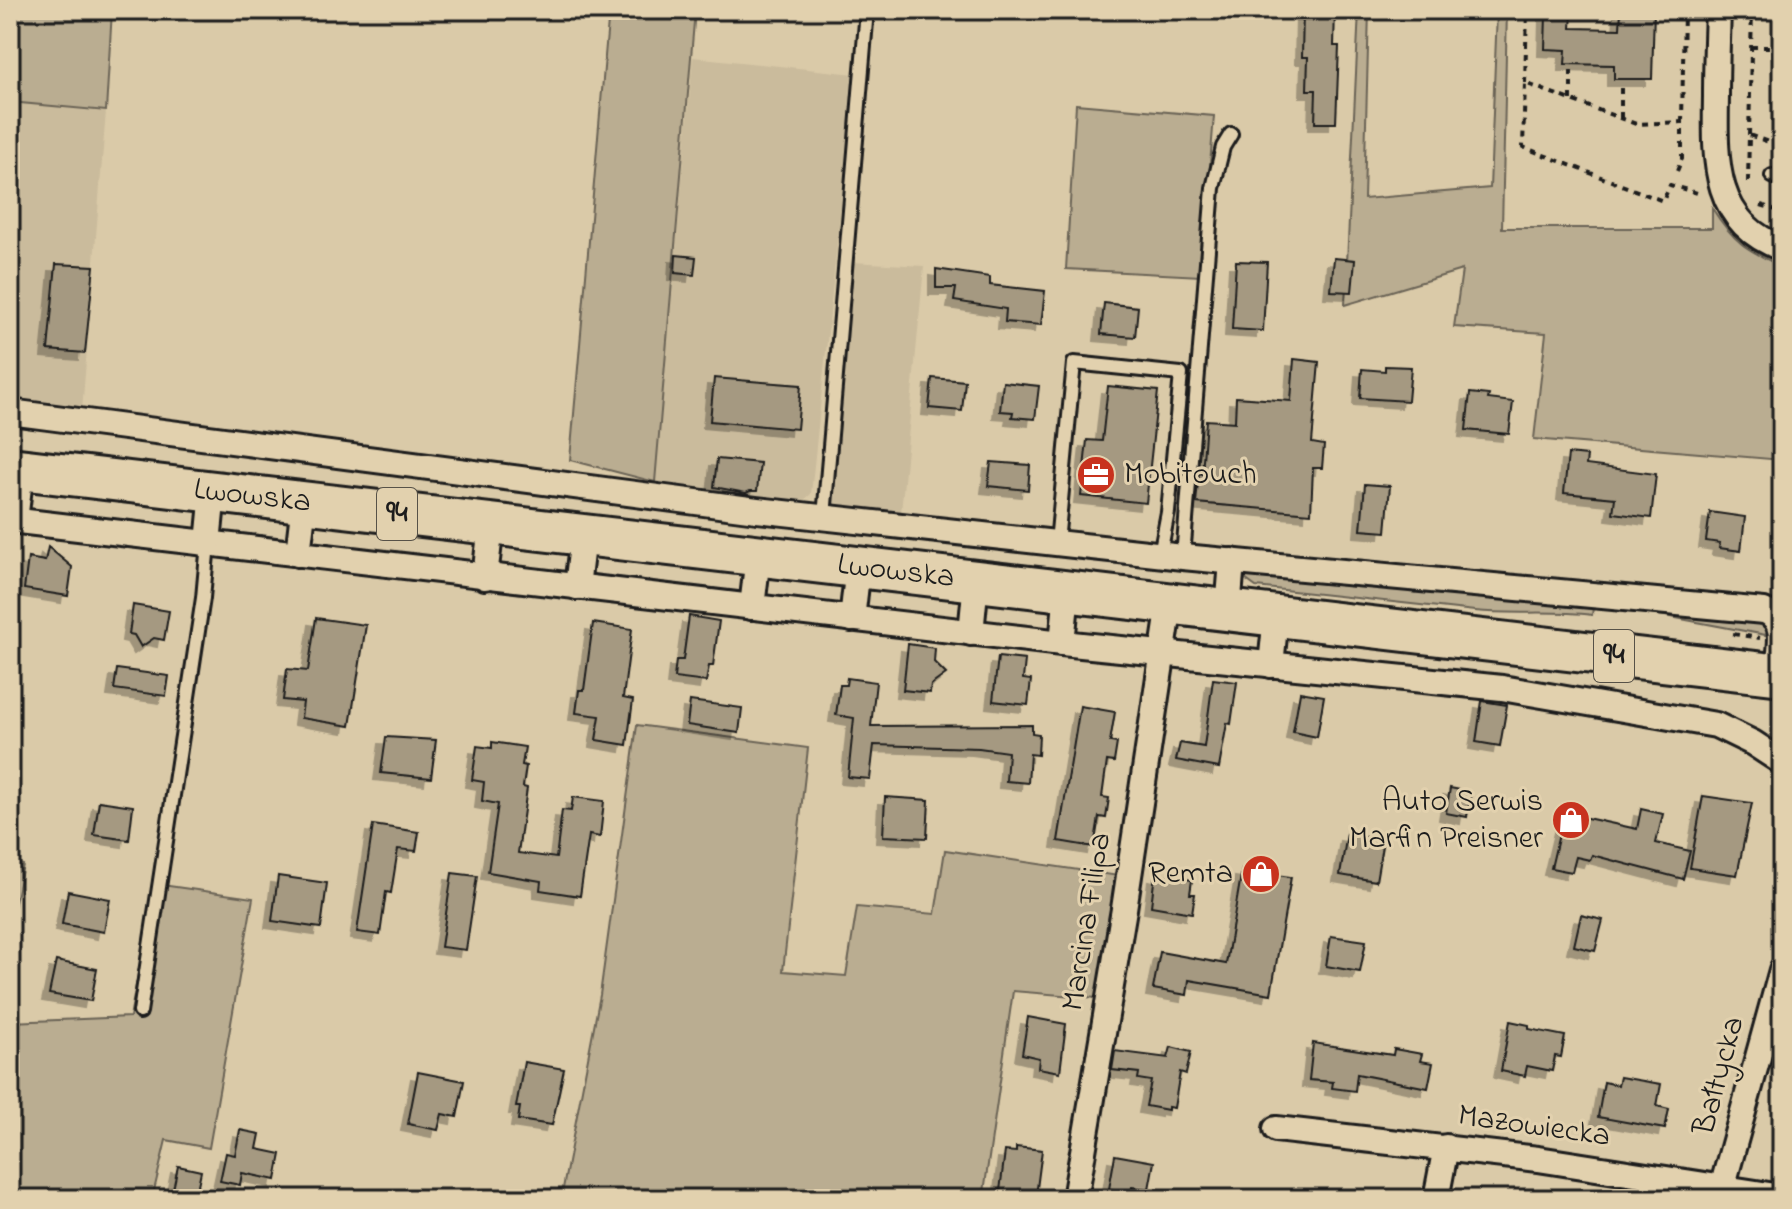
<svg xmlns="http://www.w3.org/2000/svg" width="1792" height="1209" font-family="'Indie Flower',sans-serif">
<defs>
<filter id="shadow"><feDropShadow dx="-7" dy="7" stdDeviation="0" flood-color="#0004"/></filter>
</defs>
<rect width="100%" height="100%" fill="#dacaa8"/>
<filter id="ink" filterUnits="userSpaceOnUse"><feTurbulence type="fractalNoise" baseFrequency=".0125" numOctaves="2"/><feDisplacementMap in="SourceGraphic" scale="16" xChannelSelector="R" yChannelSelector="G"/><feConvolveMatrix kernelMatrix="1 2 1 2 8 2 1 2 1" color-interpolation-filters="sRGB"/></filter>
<g filter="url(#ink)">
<g fill="#cabb9c">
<polygon points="693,57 855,74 811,494 797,506 702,494 655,482"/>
<polygon points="10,102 106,111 82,411 10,403"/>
<polygon points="852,262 924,266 901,513 898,518 837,512 830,499"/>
</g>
<g fill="#baad91" stroke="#6b6456" stroke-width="2">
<polygon points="10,10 112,10 106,111 10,102"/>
<polygon points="609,10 695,10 655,482 570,460"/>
<path d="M1359 10H1369L1364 199 1490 188 1497 12 1465 10H1507L1502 228H1712V208C1734 243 1746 249 1782 267V460L1534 439 1546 333 1454 327 1462 270 1345 305Z"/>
<polygon points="1076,104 1214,116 1201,276 1066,269"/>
<path d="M1246 572 1764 621 1770 626 1766 635 1660 615 1593 608 1592 615C1552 610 1514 615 1475 611L1256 587 1245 579Z"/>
<polygon points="637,725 808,748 783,971 846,976 857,907 935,914 945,850 1119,876 1097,998 1013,991 983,1199 561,1199 600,995"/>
<polygon points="10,862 23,865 10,926"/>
<polygon points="155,884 253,898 209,1148 166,1140 152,1199 10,1199 10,1022 130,1017"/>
</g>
<g fill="#a59981" stroke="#1c1c1c" stroke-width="2" filter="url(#shadow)">
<polygon points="1303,10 1335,10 1334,46 1339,46 1336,123 1315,123 1316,90 1307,90 1308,57 1302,57"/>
<polygon points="1621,10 1654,10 1652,79 1614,79 1614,65 1565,64 1566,50 1545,49 1546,14 1572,14 1571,28 1620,29"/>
<polygon points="676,255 696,257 694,275 675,273"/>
<polygon points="1334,258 1355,260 1352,292 1331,291"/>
<polygon points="1236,261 1267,262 1263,331 1232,329"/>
<polygon points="56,264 94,266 85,353 48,350"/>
<polygon points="936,269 990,277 990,285 1045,291 1041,325 1005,322 1006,309 954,301 956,288 936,288"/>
<polygon points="1104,303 1138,307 1135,337 1101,334"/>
<polygon points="1294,359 1319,362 1312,443 1324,445 1322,468 1313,468 1311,513 1196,503 1199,473 1202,474 1206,420 1235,422 1236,397 1291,401"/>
<polygon points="1385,366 1411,367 1408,401 1360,398 1362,369 1385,371"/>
<polygon points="714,378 801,385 797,429 710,421"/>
<polygon points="932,378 965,381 962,411 929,408"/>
<polygon points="1003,382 1039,386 1035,419 1012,417 1013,412 1000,411"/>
<polygon points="1108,386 1158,391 1146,503 1081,496 1087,440 1102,441"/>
<polygon points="1470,393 1489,395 1488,399 1513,402 1509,434 1466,430"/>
<polygon points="1568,454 1587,456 1586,465 1656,474 1651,518 1613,513 1615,498 1564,493"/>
<polygon points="717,459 760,463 757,491 750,491 746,493 714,487"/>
<polygon points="991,462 1030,465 1028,490 988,486"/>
<polygon points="1365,484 1390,486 1386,532 1361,530"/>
<polygon points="1710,512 1745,517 1741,551 1719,548 1720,543 1706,541"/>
<polygon points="48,547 72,567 68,596 24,589 28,558 45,561"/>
<polygon points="133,605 169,611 164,640 154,638 141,647 134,635 129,634"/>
<polygon points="689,616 719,621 713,666 709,666 706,682 674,678 676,660 683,660"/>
<polygon points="316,618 366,625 350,726 301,718 303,702 283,700 287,669 308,671"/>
<polygon points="593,623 632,629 623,698 633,700 627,745 596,740 600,716 576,713 579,690 584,690"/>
<polygon points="908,644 935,648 934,662 946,674 931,685 930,693 903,690"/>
<polygon points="998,657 1025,660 1023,679 1031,680 1028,705 993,701"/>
<polygon points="117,669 169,676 166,696 114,689"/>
<polygon points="847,678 876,682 871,726 1032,725 1032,733 1039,734 1038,755 1030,754 1028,783 1006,781 1008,752 979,748 874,745 870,779 848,777 854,718 836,715 840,685 846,685"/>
<polygon points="1213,679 1237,682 1231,724 1227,723 1219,768 1176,760 1180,743 1204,747"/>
<polygon points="1300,692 1324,696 1317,737 1293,732"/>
<polygon points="690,701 742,708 739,733 687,725"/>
<polygon points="1482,701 1507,705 1500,746 1476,742"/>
<polygon points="1080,706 1115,712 1110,742 1117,743 1114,762 1107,761 1102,797 1109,798 1106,818 1099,817 1094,847 1058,841"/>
<polygon points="386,737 436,740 431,778 381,773"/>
<polygon points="492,742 525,747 522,765 526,766 523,787 527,788 518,853 556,858 562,810 571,811 573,797 604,801 600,837 589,835 580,896 540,890 541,881 488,872 498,804 482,801 484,782 472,780 477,746 492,748"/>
<polygon points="1450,788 1471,792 1467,817 1446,813"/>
<polygon points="1703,796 1752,803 1737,875 1690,868"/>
<polygon points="885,797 929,800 927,838 883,836"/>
<polygon points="99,801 133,806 129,840 94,835"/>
<polygon points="1641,809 1663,814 1656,843 1690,851 1683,879 1592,855 1590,860 1576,857 1572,872 1551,868 1564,813 1637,829"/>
<polygon points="373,825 419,832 416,851 398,849 391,893 386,892 380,935 357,932"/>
<polygon points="1347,834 1383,840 1376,881 1340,875"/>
<polygon points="1242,870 1291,877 1271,994 1189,980 1187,995 1153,989 1160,952 1226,964"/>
<polygon points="452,873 477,876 466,950 441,947"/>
<polygon points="1155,874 1192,880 1190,894 1195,894 1192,913 1151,906"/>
<polygon points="278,876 327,883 321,928 272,921"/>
<polygon points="68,891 110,899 104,932 62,924"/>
<polygon points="1581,915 1603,920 1595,951 1574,946"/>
<polygon points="1331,936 1366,941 1360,972 1326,966"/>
<polygon points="56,961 97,969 91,1001 49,994"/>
<polygon points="1028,1017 1066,1024 1060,1072 1038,1068 1039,1058 1022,1054"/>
<polygon points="1510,1021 1529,1025 1529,1029 1565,1036 1561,1057 1555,1056 1552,1071 1527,1066 1525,1076 1501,1071"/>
<polygon points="1313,1043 1393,1055 1394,1049 1422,1054 1420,1061 1433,1063 1428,1088 1357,1074 1355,1091 1332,1088 1333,1082 1309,1080"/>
<polygon points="1171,1047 1191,1052 1186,1074 1180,1072 1174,1108 1168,1107 1168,1110 1146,1106 1151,1081 1138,1079 1139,1073 1112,1070 1115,1051 1168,1058"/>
<polygon points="524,1062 564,1069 552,1125 518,1120 520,1107 516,1107"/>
<polygon points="418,1072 464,1081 457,1117 442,1114 438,1130 408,1124"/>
<polygon points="1620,1077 1661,1084 1657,1106 1669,1109 1665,1129 1598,1117 1604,1082 1618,1085"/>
<polygon points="240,1130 260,1134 257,1149 281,1154 276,1180 242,1173 240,1185 220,1181 226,1153 235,1155"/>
<polygon points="1016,1147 1042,1150 1036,1196 1000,1191 1005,1151 1016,1152"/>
<polygon points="1115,1155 1154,1162 1149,1189 1132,1187 1131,1193 1109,1189"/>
<polygon points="178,1166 201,1171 195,1199 171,1199"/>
</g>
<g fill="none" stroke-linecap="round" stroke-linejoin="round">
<g stroke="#1c1c1c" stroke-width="18">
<g id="service">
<polyline points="1772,176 1782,180"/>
<polyline points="824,517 867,10"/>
<polyline points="1057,543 1074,363 1181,374 1168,512 1160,554"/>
<polyline points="1183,557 1213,188 1223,147 1231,134"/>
<polyline points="140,1012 203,598 208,543"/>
</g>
</g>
<g stroke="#1c1c1c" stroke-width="30">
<g id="minor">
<path d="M1718 10C1717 39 1716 68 1716 97 1715 159 1712 223 1782 248"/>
<path d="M10 412 757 510 1183 557 1764 611C1790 620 1779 652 1777 674"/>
<polyline points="10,520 1062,643 1502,688 1716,725 1753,743 1782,762"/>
<polyline points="15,521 21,470"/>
<polyline points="208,543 213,492"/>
<polyline points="298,554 304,503"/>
<polyline points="485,577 491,525"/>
<polyline points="577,587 583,536"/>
<polyline points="752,607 758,556"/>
<polyline points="1228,611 1232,561"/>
<polyline points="852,619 858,567"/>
<polyline points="971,633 976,581"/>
<polyline points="1062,643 1067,592"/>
<polyline points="1271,665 1276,616"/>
<polyline points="1276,1129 1538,1159 1782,1197"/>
<polyline points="1075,1199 1124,909 1170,604"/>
<polyline points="1436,1199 1446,1147"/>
<polyline points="1719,1199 1782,970"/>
</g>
</g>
<g stroke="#1c1c1c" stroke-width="46">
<g id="primary">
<path id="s1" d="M10 468 1782 675"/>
</g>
</g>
<g stroke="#1c1c1c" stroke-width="4" stroke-dasharray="6 6" stroke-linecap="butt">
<polyline points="1751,47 1769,47"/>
<polyline points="1525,83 1527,10"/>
<polyline points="1571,100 1571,71"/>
<polyline points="1621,118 1621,87"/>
<polyline points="1682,122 1684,10"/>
<polyline points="1749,135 1752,10"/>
<polyline points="1677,171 1682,159 1682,122 1636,124 1525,83 1523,147 1663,201 1670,185 1701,194"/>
<polyline points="1748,182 1749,135 1782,147"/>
<polyline points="1761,205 1782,212"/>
<polyline points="1733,634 1760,638"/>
</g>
<use href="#service" stroke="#e2d1ae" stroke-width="12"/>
<use href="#minor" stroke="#e2d1ae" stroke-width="24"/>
<use href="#primary" stroke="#e2d1ae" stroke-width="40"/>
</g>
</g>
<defs>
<g id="office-disc" transform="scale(2)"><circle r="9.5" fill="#c8321e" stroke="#e2d1ae"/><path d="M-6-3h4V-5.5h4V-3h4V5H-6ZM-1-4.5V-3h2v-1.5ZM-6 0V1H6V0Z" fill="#fff"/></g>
<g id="shop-disc" transform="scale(2)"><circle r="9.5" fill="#c8321e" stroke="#e2d1ae"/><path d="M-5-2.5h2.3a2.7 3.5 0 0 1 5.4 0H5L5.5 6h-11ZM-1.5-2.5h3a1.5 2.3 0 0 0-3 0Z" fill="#fff"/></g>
</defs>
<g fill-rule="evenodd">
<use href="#office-disc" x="1096" y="475"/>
<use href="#shop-disc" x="1571" y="820"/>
<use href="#shop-disc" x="1261" y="874"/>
</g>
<g text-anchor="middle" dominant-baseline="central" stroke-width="6" stroke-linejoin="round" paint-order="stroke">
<g fill="#e2d1ae" stroke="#575248" stroke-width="2">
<rect x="377" y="488" width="40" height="52" rx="6"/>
<rect x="1594" y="630" width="40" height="52" rx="6"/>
</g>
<g font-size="30" font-weight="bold" fill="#1c1c1c">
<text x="397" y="514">94</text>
<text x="1614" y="656">94</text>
</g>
<g font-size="32" fill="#1c1c1c" stroke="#e2d1ae" text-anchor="end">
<text x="1124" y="475" text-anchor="start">Mobitouch</text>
<text x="1543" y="802">Auto Serwis<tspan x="1543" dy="37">Marfin Preisner</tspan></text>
<text x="1233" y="874">Remta</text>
</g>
<g font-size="32" fill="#1c1c1c" stroke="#e2d1ae">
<text stroke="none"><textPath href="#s1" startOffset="244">Lwowska</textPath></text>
<text stroke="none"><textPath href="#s1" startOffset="892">Lwowska</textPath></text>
<text transform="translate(1088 922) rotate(-81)">Marcina Filipa</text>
<text transform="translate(1720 1076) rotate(-75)">Bałtycka</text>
<text transform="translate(1534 1127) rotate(8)">Mazowiecka</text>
</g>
</g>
<rect width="1792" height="1209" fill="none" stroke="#e2d1ae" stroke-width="40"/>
<rect x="20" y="20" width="1752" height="1169" fill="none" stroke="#1c1c1c" stroke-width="3" filter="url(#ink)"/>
</svg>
